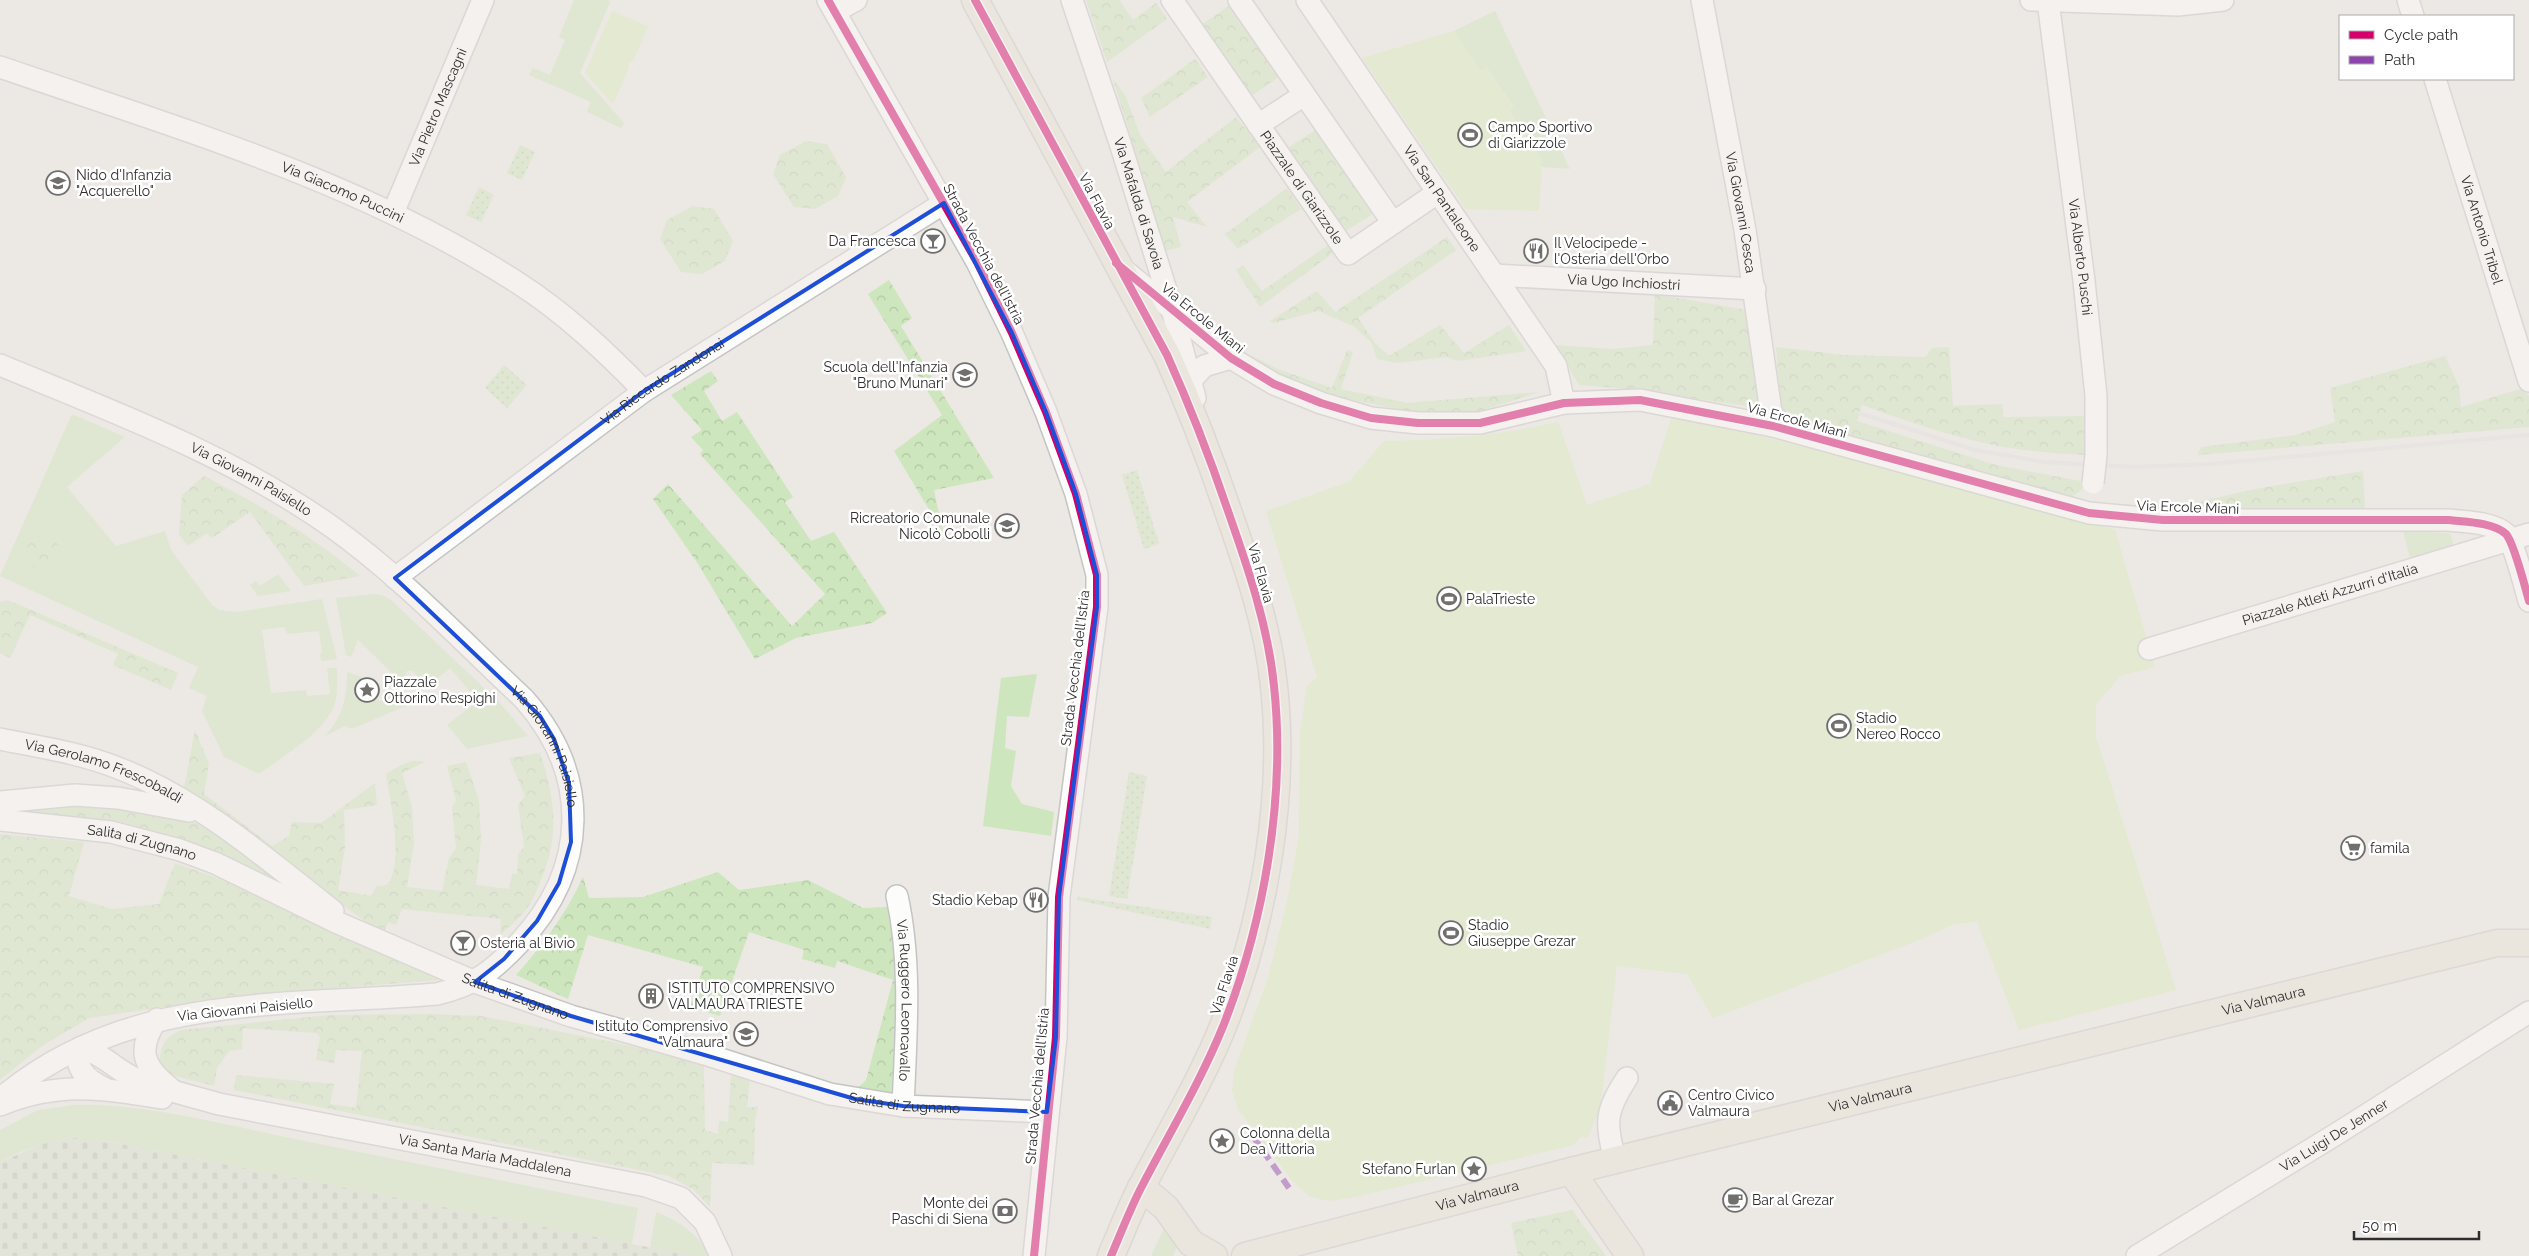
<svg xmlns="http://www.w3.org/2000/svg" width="2529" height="1256" font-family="Raleway,sans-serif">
<defs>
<pattern id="forest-crowns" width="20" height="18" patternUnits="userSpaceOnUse" patternTransform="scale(1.25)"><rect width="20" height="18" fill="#cee6be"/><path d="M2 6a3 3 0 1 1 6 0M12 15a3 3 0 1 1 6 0" fill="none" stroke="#b1c6a4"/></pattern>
<pattern id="cemetery-stones" width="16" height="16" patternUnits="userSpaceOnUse" patternTransform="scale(1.25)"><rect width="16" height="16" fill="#d8e0cc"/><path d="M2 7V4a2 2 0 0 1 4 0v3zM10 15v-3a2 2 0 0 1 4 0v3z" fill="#bac0b0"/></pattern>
<pattern id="garden-dots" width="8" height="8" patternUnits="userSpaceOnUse" patternTransform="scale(1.25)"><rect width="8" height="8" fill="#cee6be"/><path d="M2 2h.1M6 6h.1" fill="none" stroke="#b1c6a4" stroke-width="1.8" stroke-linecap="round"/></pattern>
</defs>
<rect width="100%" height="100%" fill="#ece8e4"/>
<g fill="#cee6be">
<polygon points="574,0 608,0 610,2 580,73 624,123 621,128 587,112 591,102 529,75 533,68 550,75 565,40 559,37"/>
<polygon points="1495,11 1570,169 1541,167 1542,160 1509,111 1514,107 1487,68 1481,71 1454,31"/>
<path d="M72 414 125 437 67 487 116 546 165 531 171 550 212 605 219 610 236 612 322 599 337 659 321 661 320 654 322 652 319 631 287 634 285 627 262 630 271 693 306 690 307 696 330 694 327 668H337C337 680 338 691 335 703 326 732 283 756 259 774L224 757 202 711 207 696 189 688 198 667 0 576Z"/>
<polygon points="2403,531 2448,533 2451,535 2453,544 2450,548 2410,559"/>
<polygon points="278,574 291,591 258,596 250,585 256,581 260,586"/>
<polygon points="373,594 382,595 391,600 500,703 528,736 467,749 447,725 478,701 450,668 427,687 413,671 407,671 401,682 358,640 351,657 346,655 336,598"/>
<path d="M347 672 362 677 374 688 371 695 381 702 387 691H392L408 702V705L352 729 345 726 325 736C343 717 347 697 347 672Z"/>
<polygon points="1037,674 1029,717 1007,716 1005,748 1016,751 1011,786 1022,804 1054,812 1051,836 983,826 1001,678"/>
<path d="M74 1105C143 1103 226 1125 295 1139 409 1162 523 1185 638 1208L632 1244 100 1140C63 1137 33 1144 0 1162V1130L38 1110Z"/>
<path d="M656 1212C679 1221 698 1234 710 1256H694L650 1248Z"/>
<polygon points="1165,1226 1178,1244 1173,1256 1151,1256"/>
</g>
<g fill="url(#forest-crowns)">
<polygon points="1086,0 1119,0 1133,20 1156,3 1167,19 1107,62"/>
<polygon points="1230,5 1280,76 1251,96 1201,25"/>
<polygon points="1195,59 1208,77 1150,117 1141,98"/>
<polygon points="1113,79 1125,95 1141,137 1166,172 1236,117 1260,147 1187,202 1207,227 1173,217 1181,247 1165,251"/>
<polygon points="1317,129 1374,213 1343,233 1286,149"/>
<polygon points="806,141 827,144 846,177 838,196 815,209 794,207 773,174 780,155"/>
<polygon points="1287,188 1301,209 1238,249 1225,234"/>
<polygon points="693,206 714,209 733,241 725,261 702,274 681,272 660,239 667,220"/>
<polygon points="1447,237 1456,250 1358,318 1375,343 1389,356 1440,325 1464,353 1509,325 1526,351 1458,361 1446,357 1397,363 1377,359 1371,342 1353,326 1318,311 1274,323 1270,321 1317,291 1335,312"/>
<polygon points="1328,245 1333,253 1260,307 1236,270 1243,265 1262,291"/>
<polygon points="889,280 912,318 901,326 994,478 934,490 943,533 894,451 942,415 868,294"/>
<polygon points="1655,294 1747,310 1759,408 1630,389 1579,385 1555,345 1613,349 1653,345"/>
<polygon points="1215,337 1278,369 1332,388 1347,350 1353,352 1341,389 1407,403 1539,392 1480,411 1418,413 1347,399 1278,378"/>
<path d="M1776 347 1843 355 1925 357 1932 348 1949 347 1953 406 2002 404 2003 417 2089 416 2087 455C2069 454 2051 453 2033 451 1974 445 1918 425 1862 405L1857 421 1996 465 2086 482C2081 493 2074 497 2062 498L1781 415Z"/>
<polygon points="2445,356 2459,386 2461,407 2523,388 2529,396 2529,427 2198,455 2201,447 2296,435 2335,422 2330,388"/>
<polygon points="711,371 718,381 704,391 722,421 737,412 793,497 785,502 811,541 834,532 887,613 872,623 796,638 755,659 698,564 653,499 668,484 792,626 825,594 700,454 703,450 691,437 702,430 671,395"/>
<polygon points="2363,471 2365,512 2152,510 2102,503 2155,506 2194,503 2255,489"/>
<path d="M204 476C260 505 312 536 360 576L304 586 250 512 212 538 207 533 188 546 179 535 182 495Z"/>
<circle cx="43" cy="553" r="17"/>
<polygon points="8,600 178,673 171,690 113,665 118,654 30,615 10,658 0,653 0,602"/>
<path d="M195 730 209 764 204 794 272 846 289 836 292 822 321 823 375 783 377 805 344 810 345 847 338 890 372 896 376 886 387 885C405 862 390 802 386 774 399 766 410 758 425 762L402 773 412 807 414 843 407 887 442 891 449 858 456 848 452 807 456 800 447 766 466 762 479 800 481 840 476 885 509 889 512 874H517L518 854 524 847 518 805 525 796 509 758 540 753C555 798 560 835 541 880 537 890 532 902 525 911 518 920 508 927 500 936L501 919 402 909 396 925 388 922 384 932 373 927 186 792 184 788Z"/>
<polygon points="92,804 175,817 202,824 300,895 207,849 0,812"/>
<polygon points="0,834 84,842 69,896 112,909 159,904 175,863 232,883 440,976 441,980 245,995 89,1018 42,1046 0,1080"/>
<path d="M718 872 739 890 808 880 863 908 890 907 899 984 897 1096 855 1091 866 1080 893 980 837 961 835 968 802 959 804 950 749 932 720 1016 690 1007 703 967 588 935 568 999 516 975C543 945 566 914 583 877L589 898 643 897Z"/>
<path d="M431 1014 481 1016 617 1043 704 1063 705 1130 718 1134 719 1121 728 1122 731 1074 750 1078 747 1107H758L755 1121 754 1165 712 1163 710 1207 694 1190 669 1176 234 1090 236 1075 334 1084 330 1104 356 1108 362 1051 336 1050 334 1063 316 1060 320 1037 316 1033 243 1028 242 1049 229 1051 217 1068 214 1086 167 1074 159 1062C162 1043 164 1038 181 1030L329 1015Z"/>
<polygon points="1572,1210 1606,1256 1518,1256 1511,1223"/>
</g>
<polygon fill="url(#cemetery-stones)" points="75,1138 100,1140 694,1256 0,1256 0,1162 42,1144"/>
<g fill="url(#garden-dots)">
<polygon points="520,145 535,152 522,180 507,173"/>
<polygon points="479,187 494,195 481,222 466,215"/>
<polygon points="504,365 527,385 507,408 485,388"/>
<polygon points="1137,470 1159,544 1144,549 1122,475"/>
<polygon points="1129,772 1147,776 1127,899 1109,896"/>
<polygon points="1078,897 1212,917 1210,929 1077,900"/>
</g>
<g fill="#d9eabb">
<polygon points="612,11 648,26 633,61 629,62 628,70 613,104 585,73"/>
<polygon points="1454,31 1481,71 1486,67 1514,108 1509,112 1542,160 1539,211 1466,209 1362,58"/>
<path d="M1672 416 1846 456 2115 530 2155 667 2120 676 2096 705V737L2176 990 2019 1030 1977 922 1954 924 1922 939 1713 1018 1687 974 1617 966 1600 1110 1587 1138 1581 1137 1574 1145 1355 1197 1329 1201 1309 1196 1294 1183 1238 1109 1232 1090 1235 1068 1268 978 1287 901 1299 835 1300 733 1307 686 1317 677 1266 511 1349 482 1384 441C1444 440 1500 435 1558 422L1587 505 1650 484Z"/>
</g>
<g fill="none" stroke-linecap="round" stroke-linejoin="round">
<g stroke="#c5c4c5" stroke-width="24">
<g id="minor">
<polyline points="828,0 977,262 1012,333 1046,412 1076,494 1097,575 1097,607 1059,897 1056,1037 1034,1256"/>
<path id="s1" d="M1072 0 1120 143 1172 309 1195 398"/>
<path id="s2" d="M1172 0 1348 254 1437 193"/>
<polyline points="1239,0 1393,223"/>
<path id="s3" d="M1307 0 1556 366 1564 403"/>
<path id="s4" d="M1702 0 1745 230 1773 426"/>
<polyline points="2031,0 2178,5 2223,0"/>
<polyline points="2408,0 2413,16"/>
<path id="s5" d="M2048 1 2084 281 2096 396V455"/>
<polyline points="836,11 856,0"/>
<path id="s6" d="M0 67C177 128 360 181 518 283 565 313 606 352 644 391"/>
<path id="s7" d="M2435 79 2529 381"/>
<polyline points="1258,125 1304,95"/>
<path id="s8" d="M393 213 483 0"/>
<path d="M1124 270 1231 358 1274 384 1321 403 1371 418 1418 423H1480L1564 403 1640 400 1773 426 2089 513 2163 520H2449C2465 522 2493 522 2506 534 2514 543 2525 587 2529 601"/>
<path id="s9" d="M1494 275 1755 289"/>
<path id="s10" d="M0 365C114 412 232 456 332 527 402 577 462 641 524 699 591 775 589 868 519 943 493 971 475 985 437 994 283 1007 126 992 0 1099"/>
<polyline points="1191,380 1204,366 1231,358"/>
<path id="s11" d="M395 578 644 391 944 203"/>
<path id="s12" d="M2149 649 2529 534"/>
<path id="s13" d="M0 739C39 747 81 753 118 768 198 799 267 859 333 911"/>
<polyline points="0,802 75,795 118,798 189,811"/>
<path id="s14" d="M0 820 111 832 180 850 215 863 336 922 475 982 571 1016 708 1055 830 1094 903 1106 1047 1112"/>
<path id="s15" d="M897 896C912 964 906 1036 903 1106"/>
<path d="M157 1019C137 1049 142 1066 170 1088"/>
<path id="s16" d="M80 1048C101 1053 112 1066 130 1076 158 1089 189 1095 219 1104L646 1186 681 1198 705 1222 721 1256"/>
<path d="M80 1048C73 1068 87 1080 104 1088"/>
<path d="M0 1105C58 1081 102 1088 162 1098"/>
<path d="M1615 1161C1606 1122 1604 1113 1627 1078"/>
<path id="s17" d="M2137 1256 2338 1133 2529 1012"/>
</g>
</g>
<g stroke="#c6c5c4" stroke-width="29">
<g id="major">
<path d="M975 0 1167 355C1190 406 1210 458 1228 511 1248 568 1268 626 1274 686 1286 797 1264 921 1224 1024 1201 1081 1170 1132 1142 1186 1130 1209 1121 1233 1111 1256"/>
<polyline points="1571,1171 1630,1256"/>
<polyline points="1141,1187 1166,1208 1191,1243 1214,1256"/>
<path id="s18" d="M1245 1256 1571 1171 2497 943H2529"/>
</g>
</g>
<use href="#minor" stroke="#fcfcfb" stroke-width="21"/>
<use href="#major" stroke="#e8e4d6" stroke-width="26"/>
<polyline stroke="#dfdfe1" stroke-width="4" points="1859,413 1975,450 2044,462 2134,467 2211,464 2529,435"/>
<g stroke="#c5c4c5" stroke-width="24" stroke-linecap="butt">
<polyline id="minor-bridge" points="2093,483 2096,455"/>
</g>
<use href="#minor-bridge" stroke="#fcfcfb" stroke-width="21"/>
<polyline stroke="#8e44ad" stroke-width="6" stroke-dasharray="12 6" stroke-linecap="butt" points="1252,1135 1289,1188"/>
<g stroke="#fff" stroke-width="11">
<g id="cycleway">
<polyline points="828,0 977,262 1012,333 1046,412 1076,494 1097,575 1097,607 1059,897 1056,1037 1034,1256"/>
<path d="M975 0 1167 355C1190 406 1210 458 1228 511 1248 568 1268 626 1274 686 1286 797 1264 921 1224 1024 1201 1081 1170 1132 1142 1186 1130 1209 1121 1233 1111 1256"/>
<path d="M1116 263 1231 358 1274 384 1321 403 1371 418 1418 423H1480L1564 403 1640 400 1773 426 2089 513 2163 520H2449C2465 522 2493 522 2506 534 2514 543 2525 587 2529 601"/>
</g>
</g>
<use href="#cycleway" stroke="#d6006c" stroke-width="8"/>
</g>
<path d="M0 0H2529V1256H0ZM944 203 1012 333 1046 412 1076 494 1097 575V607L1059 897 1056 1037 1047 1112 903 1106 855 1099 571 1016 475 982 504 959 537 921 559 883 571 842 569 783 554 739 540 716 395 578 644 391Z" fill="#ece8e4" fill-opacity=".55" fill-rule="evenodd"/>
<path fill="none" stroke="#1d4ed8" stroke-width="4" stroke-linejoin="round" d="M944 203 1012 333 1046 412 1076 494 1097 575V607L1059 897 1056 1037 1047 1112 903 1106 855 1099 571 1016 475 982 504 959 537 921 559 883 571 842 569 783 554 739 540 716 395 578 644 391Z"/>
<defs>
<g id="stadium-ring" transform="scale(1.25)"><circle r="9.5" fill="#fff" stroke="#706f6e" stroke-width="1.5"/><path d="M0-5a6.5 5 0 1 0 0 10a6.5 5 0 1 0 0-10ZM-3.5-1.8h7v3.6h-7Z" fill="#706f6e"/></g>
<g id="school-ring" transform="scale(1.25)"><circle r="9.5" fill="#fff" stroke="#706f6e" stroke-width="1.5"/><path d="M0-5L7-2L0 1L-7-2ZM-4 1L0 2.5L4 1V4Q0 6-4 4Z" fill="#706f6e"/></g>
<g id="bar-ring" transform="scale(1.25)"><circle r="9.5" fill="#fff" stroke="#706f6e" stroke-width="1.5"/><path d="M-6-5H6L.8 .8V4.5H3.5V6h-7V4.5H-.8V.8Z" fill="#706f6e"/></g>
<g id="restaurant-ring" transform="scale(1.25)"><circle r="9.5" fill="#fff" stroke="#706f6e" stroke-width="1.5"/><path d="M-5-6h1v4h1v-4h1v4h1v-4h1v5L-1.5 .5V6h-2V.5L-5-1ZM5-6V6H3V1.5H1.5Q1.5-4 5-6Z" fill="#706f6e"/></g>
<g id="sight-ring" transform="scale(1.25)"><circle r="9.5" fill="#fff" stroke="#706f6e" stroke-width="1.5"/><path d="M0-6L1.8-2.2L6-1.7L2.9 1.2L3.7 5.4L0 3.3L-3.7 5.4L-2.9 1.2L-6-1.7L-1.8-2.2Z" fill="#706f6e"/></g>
<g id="supermarket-ring" transform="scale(1.25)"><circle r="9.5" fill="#fff" stroke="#706f6e" stroke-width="1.5"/><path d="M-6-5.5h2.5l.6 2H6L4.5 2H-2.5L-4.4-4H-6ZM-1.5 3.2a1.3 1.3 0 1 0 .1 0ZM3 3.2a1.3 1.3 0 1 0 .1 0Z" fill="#706f6e"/></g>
<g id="building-ring" transform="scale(1.25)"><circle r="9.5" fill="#fff" stroke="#706f6e" stroke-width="1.5"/><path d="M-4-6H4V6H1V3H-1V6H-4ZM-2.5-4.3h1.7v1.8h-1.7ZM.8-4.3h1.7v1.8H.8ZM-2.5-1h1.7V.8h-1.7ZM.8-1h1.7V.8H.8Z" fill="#706f6e"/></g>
<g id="civic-ring" transform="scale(1.25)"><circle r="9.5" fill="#fff" stroke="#706f6e" stroke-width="1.5"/><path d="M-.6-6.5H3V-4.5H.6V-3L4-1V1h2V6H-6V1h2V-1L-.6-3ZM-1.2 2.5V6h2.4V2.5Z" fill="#706f6e"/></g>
<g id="cafe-ring" transform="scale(1.25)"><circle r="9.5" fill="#fff" stroke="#706f6e" stroke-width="1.5"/><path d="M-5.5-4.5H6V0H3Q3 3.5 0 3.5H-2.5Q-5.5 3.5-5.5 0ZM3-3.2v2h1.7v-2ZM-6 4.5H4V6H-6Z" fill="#706f6e"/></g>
<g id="bank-ring" transform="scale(1.25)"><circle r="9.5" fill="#fff" stroke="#706f6e" stroke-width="1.5"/><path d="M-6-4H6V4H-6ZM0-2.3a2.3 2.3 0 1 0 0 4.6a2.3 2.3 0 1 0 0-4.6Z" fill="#706f6e"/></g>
</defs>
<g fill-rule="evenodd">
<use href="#stadium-ring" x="1470" y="135"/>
<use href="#school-ring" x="58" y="183"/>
<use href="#bar-ring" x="933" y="241"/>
<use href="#restaurant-ring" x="1536" y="251"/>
<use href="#school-ring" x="965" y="375"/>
<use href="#school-ring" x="1007" y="526"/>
<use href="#stadium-ring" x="1449" y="599"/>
<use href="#sight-ring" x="367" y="690"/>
<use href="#stadium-ring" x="1839" y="726"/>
<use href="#supermarket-ring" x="2353" y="848"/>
<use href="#restaurant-ring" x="1036" y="900"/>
<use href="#stadium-ring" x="1451" y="933"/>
<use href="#bar-ring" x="463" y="943"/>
<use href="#building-ring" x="651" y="996"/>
<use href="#school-ring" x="746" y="1034"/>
<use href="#civic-ring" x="1670" y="1103"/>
<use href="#sight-ring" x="1222" y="1141"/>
<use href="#sight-ring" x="1474" y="1169"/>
<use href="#cafe-ring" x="1735" y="1200"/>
<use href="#bank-ring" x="1005" y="1211"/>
</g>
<g text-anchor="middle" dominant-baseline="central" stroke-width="5" stroke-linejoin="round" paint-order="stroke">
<g font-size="14" fill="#2e2e2e" stroke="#fff">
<text stroke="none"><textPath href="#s8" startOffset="115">Via Pietro Mascagni</textPath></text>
<text stroke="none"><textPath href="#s2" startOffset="228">Piazzale di Giarizzole</textPath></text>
<text stroke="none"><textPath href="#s6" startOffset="365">Via Giacomo Puccini</textPath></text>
<text stroke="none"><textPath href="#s3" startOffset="240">Via San Pantaleone</textPath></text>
<text transform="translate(1097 201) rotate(62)">Via Flavia</text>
<text stroke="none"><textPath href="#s1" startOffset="214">Via Mafalda di Savoia</textPath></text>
<text stroke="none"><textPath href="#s4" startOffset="216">Via Giovanni Cesca</textPath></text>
<text stroke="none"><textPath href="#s7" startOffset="158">Via Antonio Tribel</textPath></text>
<text transform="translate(984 254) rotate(62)">Strada Vecchia dell'Istria</text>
<text stroke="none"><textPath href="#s5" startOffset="258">Via Alberto Puschi</textPath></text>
<text stroke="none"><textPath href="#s9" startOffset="130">Via Ugo Inchiostri</textPath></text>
<text transform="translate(1203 318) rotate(39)">Via Ercole Miani</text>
<text stroke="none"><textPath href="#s11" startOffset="332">Via Riccardo Zandonai</textPath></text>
<text transform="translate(1797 420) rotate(15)">Via Ercole Miani</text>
<text stroke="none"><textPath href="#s10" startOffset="276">Via Giovanni Paisiello</textPath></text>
<text transform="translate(2188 507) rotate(2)">Via Ercole Miani</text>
<text transform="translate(1261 573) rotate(74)">Via Flavia</text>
<text stroke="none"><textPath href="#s12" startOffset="189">Piazzale Atleti Azzurri d'Italia</textPath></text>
<text transform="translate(1075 668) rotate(-83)">Strada Vecchia dell'Istria</text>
<text stroke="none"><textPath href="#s10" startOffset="681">Via Giovanni Paisiello</textPath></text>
<text stroke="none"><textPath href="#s13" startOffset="109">Via Gerolamo Frescobaldi</textPath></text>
<text stroke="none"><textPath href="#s14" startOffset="144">Salita di Zugnano</textPath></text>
<text transform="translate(1224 985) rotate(-72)">Via Flavia</text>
<text stroke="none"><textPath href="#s14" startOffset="549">Salita di Zugnano</textPath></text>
<text stroke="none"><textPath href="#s18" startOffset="1050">Via Valmaura</textPath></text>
<text stroke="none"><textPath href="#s15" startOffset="105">Via Ruggero Leoncavallo</textPath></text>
<text transform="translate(245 1009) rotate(-6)">Via Giovanni Paisiello</text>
<text transform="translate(1037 1086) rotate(-85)">Strada Vecchia dell'Istria</text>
<text stroke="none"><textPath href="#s18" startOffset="645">Via Valmaura</textPath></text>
<text stroke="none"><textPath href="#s14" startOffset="954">Salita di Zugnano</textPath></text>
<text stroke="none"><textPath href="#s17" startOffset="231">Via Luigi De Jenner</textPath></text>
<text stroke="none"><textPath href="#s16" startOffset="422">Via Santa Maria Maddalena</textPath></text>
<text stroke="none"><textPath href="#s18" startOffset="240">Via Valmaura</textPath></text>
</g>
<g font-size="14" fill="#2e2e2e" stroke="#fff" text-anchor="start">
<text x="1488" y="127">Campo Sportivo<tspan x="1488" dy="16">di Giarizzole</tspan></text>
<text x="76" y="175">Nido d'Infanzia<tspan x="76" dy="16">"Acquerello"</tspan></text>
<text x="916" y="241" text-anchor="end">Da Francesca</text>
<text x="1554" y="243">Il Velocipede -<tspan x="1554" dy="16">l'Osteria dell'Orbo</tspan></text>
<text x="948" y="367" text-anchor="end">Scuola dell'Infanzia<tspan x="948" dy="16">"Bruno Munari"</tspan></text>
<text x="990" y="518" text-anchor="end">Ricreatorio Comunale<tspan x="990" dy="16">Nicolò Cobolli</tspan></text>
<text x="1466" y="599">PalaTrieste</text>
<text x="384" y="682">Piazzale<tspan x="384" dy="16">Ottorino Respighi</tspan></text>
<text x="1856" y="718">Stadio<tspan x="1856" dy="16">Nereo Rocco</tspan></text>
<text x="2370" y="848">famila</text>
<text x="1018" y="900" text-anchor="end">Stadio Kebap</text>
<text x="1468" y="925">Stadio<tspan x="1468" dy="16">Giuseppe Grezar</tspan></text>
<text x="480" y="943">Osteria al Bivio</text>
<text x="668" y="988">ISTITUTO COMPRENSIVO<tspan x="668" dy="16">VALMAURA TRIESTE</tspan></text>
<text x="728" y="1026" text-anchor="end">Istituto Comprensivo<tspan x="728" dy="16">"Valmaura"</tspan></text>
<text x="1688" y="1095">Centro Civico<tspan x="1688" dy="16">Valmaura</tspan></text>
<text x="1240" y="1133">Colonna della<tspan x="1240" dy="16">Dea Vittoria</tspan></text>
<text x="1456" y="1169" text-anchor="end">Stefano Furlan</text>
<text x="1752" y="1200">Bar al Grezar</text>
<text x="988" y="1203" text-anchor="end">Monte dei<tspan x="988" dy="16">Paschi di Siena</tspan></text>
</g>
</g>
<rect x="2339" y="15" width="175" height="65" fill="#ffffff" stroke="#ababab"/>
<rect x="2349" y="31" width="25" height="8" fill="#d6006c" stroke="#ababab"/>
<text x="2384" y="40" font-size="15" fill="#2e2e2e">Cycle path</text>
<rect x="2349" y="56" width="25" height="8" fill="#8e44ad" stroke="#ababab"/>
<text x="2384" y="65" font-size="15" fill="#2e2e2e">Path</text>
<path d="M2354 1231v8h125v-8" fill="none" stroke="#2e2e2e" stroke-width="2.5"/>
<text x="2362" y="1231" font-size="15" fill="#2e2e2e" stroke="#ffffff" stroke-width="4" paint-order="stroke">50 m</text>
</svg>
